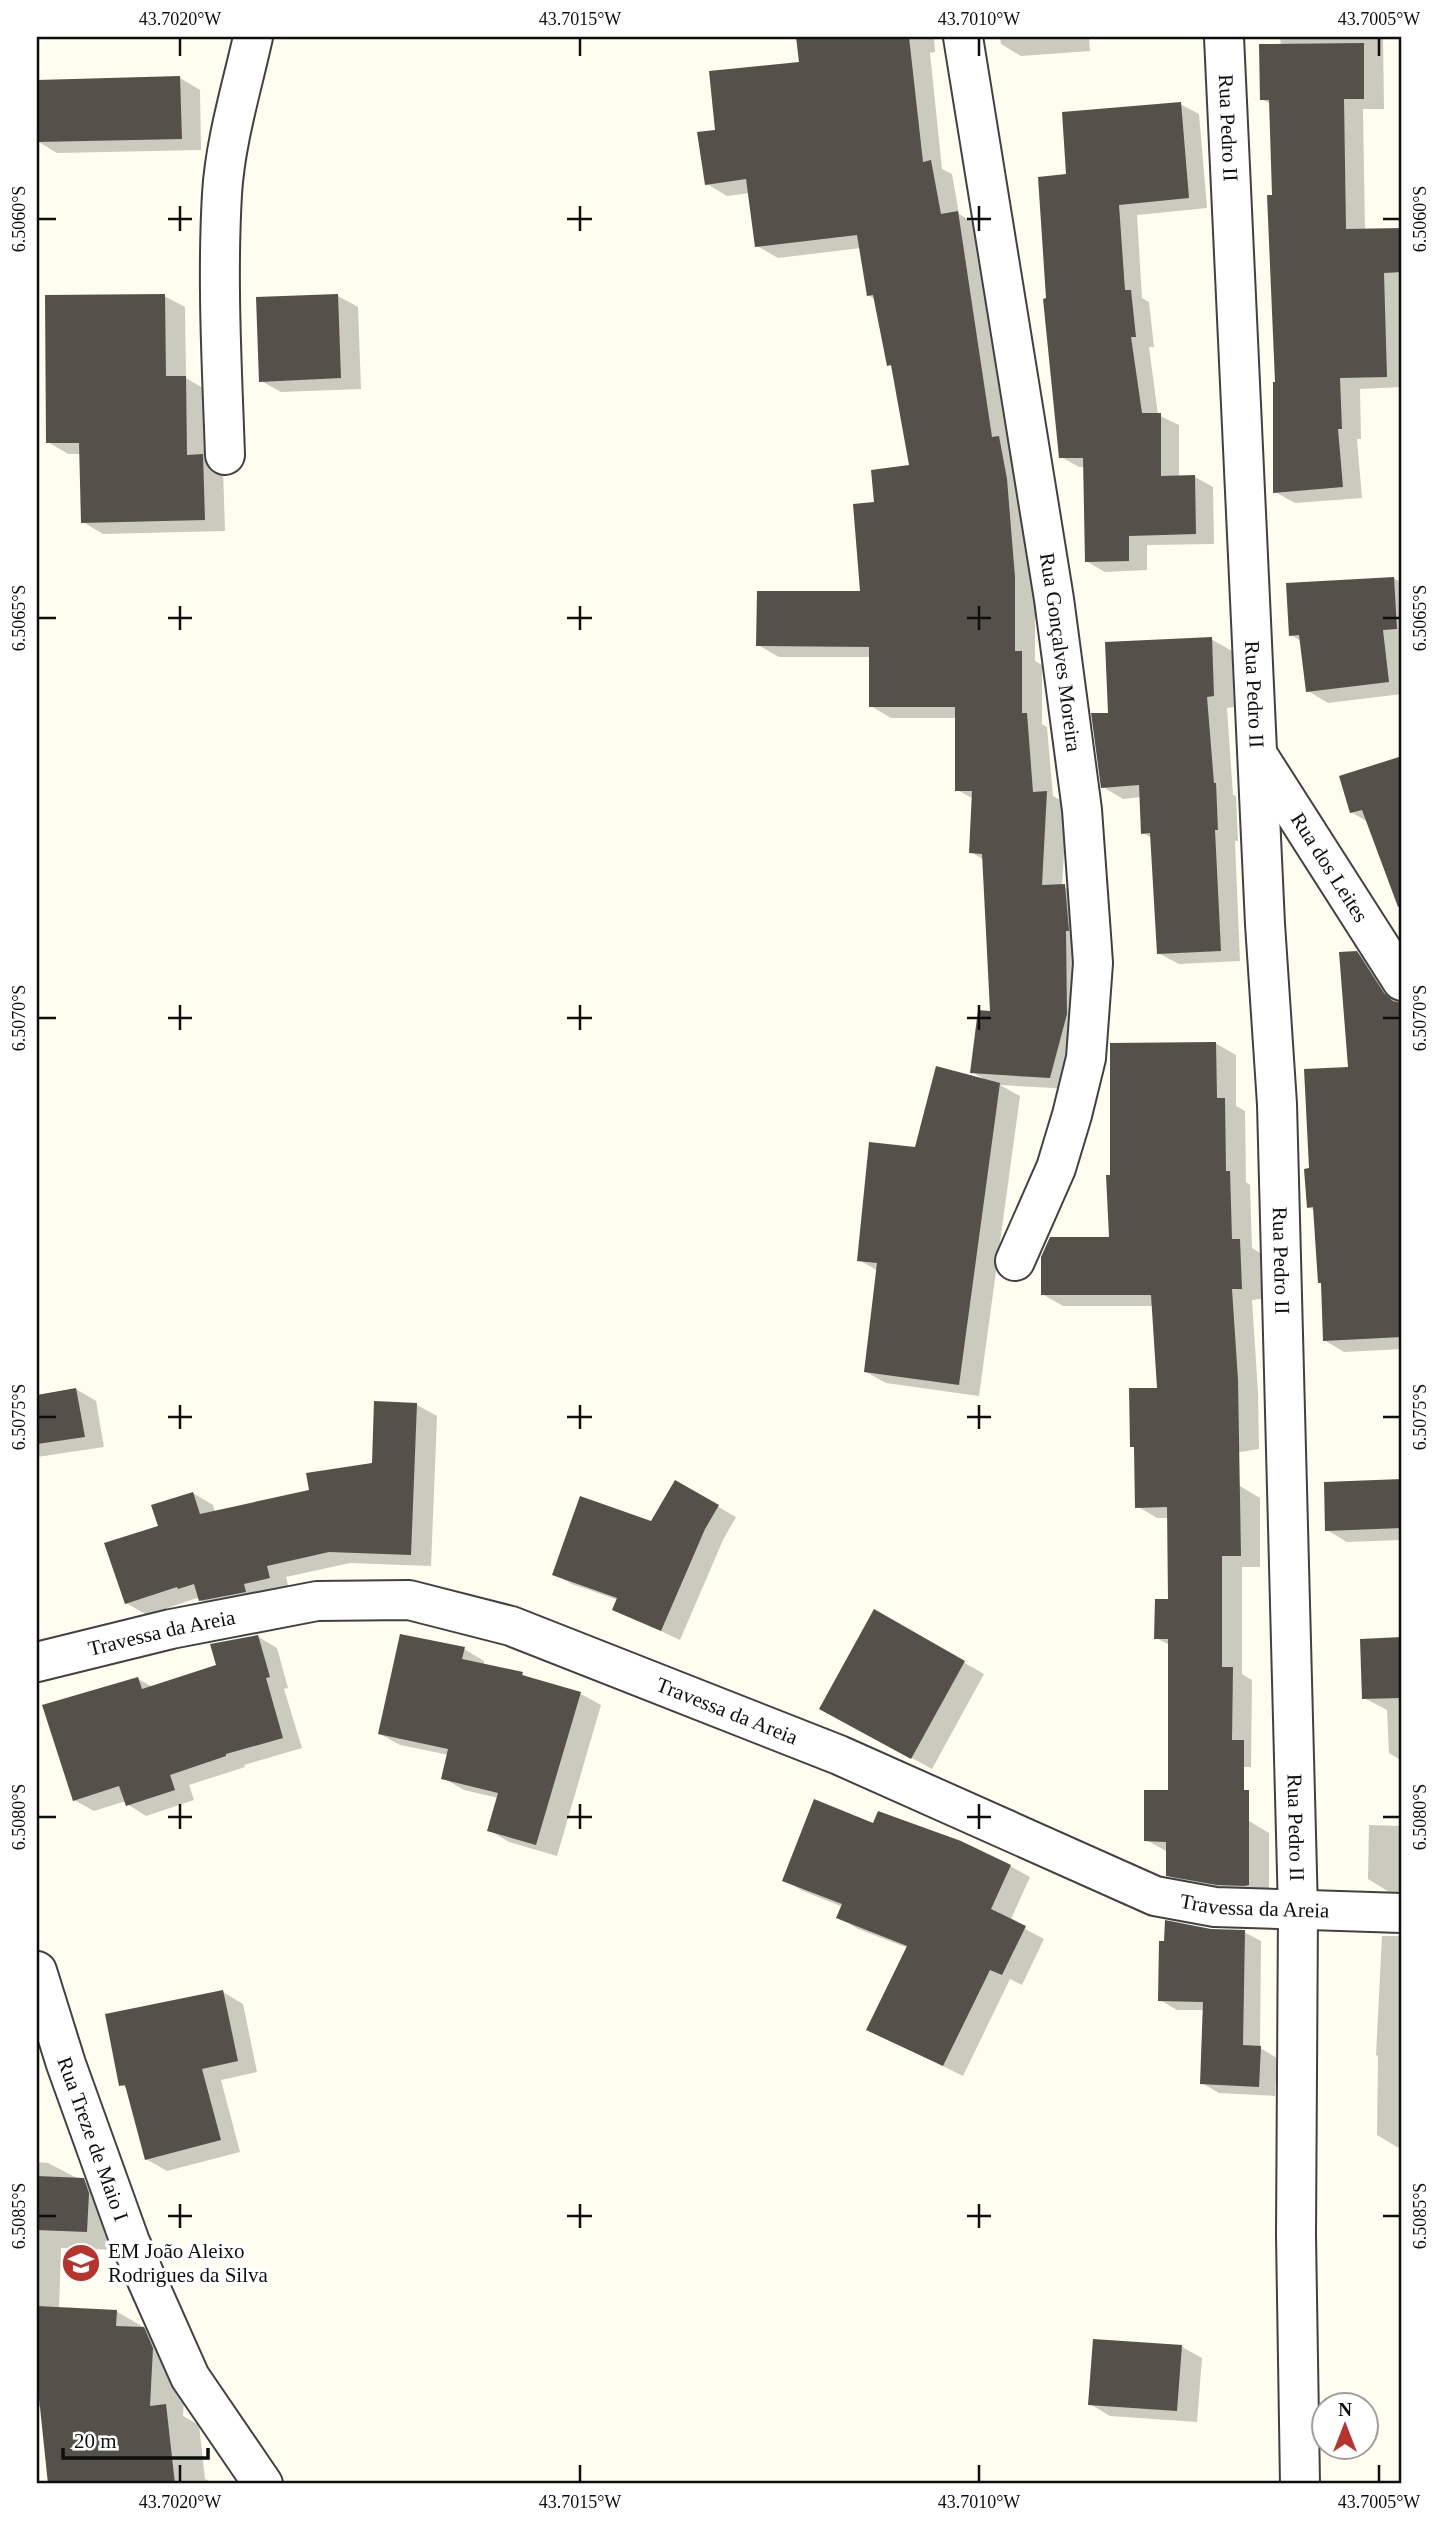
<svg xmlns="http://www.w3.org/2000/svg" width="1439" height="2521" font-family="'Times New Roman',serif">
<rect width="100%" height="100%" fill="#fefdef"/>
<g fill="#0003">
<polygon points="798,37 934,37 935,52 930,53 942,169 952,174 959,214 978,225 1035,589 1035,661 1042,665 1042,724 1047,727 1053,796 1067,804 1062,886 1086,897 1071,1089 1000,1085 1020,1096 979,1396 886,1383 866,1372 878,1271 859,1260 916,1149 984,1079 972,1072 992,1013 984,860 971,852 974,799 957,790 957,718 891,718 871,706 871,657 779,657 758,645 862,593 876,504 912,466 893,367 889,365 876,300 868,295 861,248 778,258 757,246 750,193 727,196 707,184 717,131 801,63"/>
<polygon points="1000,37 1089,37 1090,51 1021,56 1001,44"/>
<polygon points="1280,37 1383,37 1384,109 1363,109 1365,231 1402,229 1402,387 1360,389 1361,439 1357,439 1362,498 1295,503 1275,492 1277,384 1271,104 1261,99 1281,46"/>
<polygon points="180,78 200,90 201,150 57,153 37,141 37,81"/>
<polygon points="1180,104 1199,114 1207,208 1137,215 1142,298 1149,302 1154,347 1149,347 1158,415 1179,425 1179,477 1195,477 1213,487 1214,544 1147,545 1147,570 1105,572 1086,561 1085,467 1079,467 1061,457 1048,300 1068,176"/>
<polygon points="164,296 185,307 186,378 206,390 206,458 223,468 225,531 103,534 83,522 81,454 68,454 48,442"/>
<polygon points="338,296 358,307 361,389 281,392 261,381"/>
<polygon points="1394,578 1402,583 1402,694 1328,703 1308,691 1301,641 1291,635"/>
<polygon points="1211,639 1232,651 1234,707 1227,708 1233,795 1236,796 1238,841 1235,841 1240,961 1179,964 1158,953 1152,838 1143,833 1141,797 1123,799 1103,787 1109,715"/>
<polygon points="1402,758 1402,875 1388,843 1368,822 1351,812 1341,777"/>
<polygon points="1357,953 1377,965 1402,1003 1402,1349 1344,1352 1324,1340 1323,1284 1315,1211 1309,1207 1311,1170 1350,1068"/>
<polygon points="1215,1043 1236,1055 1236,1106 1245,1111 1246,1182 1250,1185 1252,1248 1260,1253 1262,1299 1252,1300 1258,1392 1259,1449 1228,1454 1240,1486 1260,1498 1260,1567 1242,1567 1242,1674 1252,1680 1251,1767 1190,1768 1170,1645 1156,1638 1170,1601 1169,1518 1157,1518 1137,1506 1159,1390 1154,1306 1063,1306 1042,1294 1111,1238 1112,1177"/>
<polygon points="76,1389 96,1401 104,1447 37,1457 37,1395"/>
<polygon points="417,1405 437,1416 431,1566 350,1563 286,1577 289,1589 220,1612 197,1598 147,1615 126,1603 160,1527 193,1493 213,1505 215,1512 311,1491 373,1465"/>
<polygon points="1402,1481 1402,1540 1347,1542 1327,1530 1325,1484"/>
<polygon points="675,1482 736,1517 723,1540 680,1640 614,1609 618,1600 572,1584 554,1574 652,1523"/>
<polygon points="874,1611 984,1674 932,1769 842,1720"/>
<polygon points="257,1636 277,1648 288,1688 284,1689 302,1748 244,1765 245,1767 189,1785 194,1800 146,1816 127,1804 126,1801 94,1811 74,1800 138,1679 153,1687 218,1666"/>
<polygon points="1402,1639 1402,1761 1389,1753 1387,1710 1364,1698 1362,1640"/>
<polygon points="464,1649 484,1661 484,1665 522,1674 534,1680 581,1694 601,1705 557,1856 509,1842 489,1830 498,1798 464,1790 443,1778 449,1755 400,1745 380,1734"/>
<polygon points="1249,1821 1269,1833 1269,1896 1188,1887 1167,1875 1168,1852 1146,1840"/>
<polygon points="874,1825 1010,1866 1030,1877 1010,1921 1044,1939 1022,1985 1010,1979 963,2076 868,2029 908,1948 858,1929 838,1917 843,1907 803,1891 784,1880"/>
<polygon points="1369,1825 1402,1826 1402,1900 1368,1879"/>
<polygon points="1244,1932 1261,1941 1260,2048 1277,2058 1275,2096 1219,2093 1202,2083 1204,2010 1177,2010 1160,2000"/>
<polygon points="1382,1936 1402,1936 1402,2147 1397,2147 1377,2135 1378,2056 1376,2055"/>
<polygon points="223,1992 243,2004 257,2072 221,2080 240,2152 167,2171 146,2159 128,2089 121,2085"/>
<polygon points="37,2162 48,2163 117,2199 120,2250 61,2248 59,2309 116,2311 150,2331 186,2369 183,2416 199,2425 205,2479 214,2484 49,2484 41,2407 37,2407"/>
<polygon points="1182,2347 1202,2358 1197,2422 1110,2416 1090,2404"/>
</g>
<g fill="#56504b">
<polygon points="796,37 909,37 923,162 931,160 941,214 958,211 992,437 999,436 1007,479 1015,577 1015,651 1022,651 1022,713 1027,713 1033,792 1047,791 1042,885 1065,884 1069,931 1066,931 1067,1014 1050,1078 970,1073 978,1010 990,1011 982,854 969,853 972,791 955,791 955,707 869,707 869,647 756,646 757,591 860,591 853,504 874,502 871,470 909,465 891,365 887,366 873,295 867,296 857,235 755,247 746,179 705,185 697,132 715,130 709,71 799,62"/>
<polygon points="1364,43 1364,99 1344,99 1346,229 1402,228 1402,272 1384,273 1387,377 1340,378 1342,429 1338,429 1343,487 1273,493 1273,382 1275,382 1267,195 1272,195 1269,100 1260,100 1259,44"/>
<polygon points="180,76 182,139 37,142 37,80"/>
<polygon points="1181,102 1189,198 1119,205 1125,290 1131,290 1136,337 1131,337 1142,413 1161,413 1161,476 1195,475 1196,534 1129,536 1129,561 1085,562 1083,458 1059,458 1043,299 1046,298 1038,177 1066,174 1062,112"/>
<polygon points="165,294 166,376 186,376 187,455 203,454 205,520 81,523 79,443 46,443 45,295"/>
<polygon points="338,294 341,378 259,382 256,297"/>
<polygon points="1394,577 1397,629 1383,630 1389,682 1306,692 1299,635 1289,636 1286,583"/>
<polygon points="1212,637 1214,696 1207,697 1214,783 1216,783 1218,830 1215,830 1221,951 1157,954 1150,833 1141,834 1139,785 1101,788 1091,713 1108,713 1105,642"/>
<polygon points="1402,756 1402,906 1398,907 1362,810 1350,813 1339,776"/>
<polygon points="1357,951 1384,993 1393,1001 1402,1003 1402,1337 1323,1341 1321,1283 1318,1283 1313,1207 1307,1208 1304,1169 1309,1168 1304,1069 1348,1067 1339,952"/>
<polygon points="1216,1042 1217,1098 1225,1098 1226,1171 1230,1171 1232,1239 1240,1239 1242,1289 1232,1289 1238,1380 1241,1556 1222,1556 1222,1667 1233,1667 1232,1740 1244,1740 1244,1790 1249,1790 1249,1885 1245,1886 1217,1885 1166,1876 1166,1842 1144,1841 1144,1790 1168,1790 1168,1639 1154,1639 1155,1599 1168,1599 1167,1507 1135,1508 1134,1447 1130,1447 1129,1388 1157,1388 1151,1295 1041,1295 1041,1257 1050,1237 1109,1237 1106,1175 1110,1175 1110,1043"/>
<polygon points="936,1066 1000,1083 959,1385 864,1372 877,1263 857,1261 869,1142 915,1147"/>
<polygon points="76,1388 85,1437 37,1444 37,1395"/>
<polygon points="374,1401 417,1403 411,1555 329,1552 267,1566 270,1578 244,1584 246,1592 199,1601 194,1584 178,1589 177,1587 125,1604 104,1543 158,1526 151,1505 193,1492 200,1514 309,1490 306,1473 372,1463"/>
<polygon points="1402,1479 1402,1528 1325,1531 1324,1482"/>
<polygon points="675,1480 719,1505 705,1529 661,1631 612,1610 617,1598 552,1575 580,1496 651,1521"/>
<polygon points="874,1609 965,1661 911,1759 819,1709"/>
<polygon points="400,1634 465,1647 462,1659 523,1672 522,1675 581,1692 536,1845 487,1831 498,1793 441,1779 448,1749 378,1734"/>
<polygon points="258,1635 270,1677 266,1678 283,1738 226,1754 226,1756 170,1775 175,1790 126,1806 119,1786 73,1801 42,1705 138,1677 142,1689 216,1665 210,1644"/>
<polygon points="1402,1637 1402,1698 1362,1699 1360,1639"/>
<polygon points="814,1799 873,1823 878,1811 961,1841 1011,1865 991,1909 1026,1926 1002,1975 990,1970 943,2066 866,2030 907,1946 836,1918 842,1904 782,1881"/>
<polygon points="1165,1920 1211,1929 1245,1930 1243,2045 1261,2046 1259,2087 1200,2084 1203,2002 1158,2001 1159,1941 1164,1941"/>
<polygon points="223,1990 238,2061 202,2069 221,2140 145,2160 125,2085 119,2086 105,2014"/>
<polygon points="37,2176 84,2178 89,2193 87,2232 37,2230"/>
<polygon points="37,2306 117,2310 116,2326 144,2327 153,2348 150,2406 166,2404 175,2484 48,2484 37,2379"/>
<polygon points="1093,2339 1182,2345 1177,2411 1088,2405"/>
</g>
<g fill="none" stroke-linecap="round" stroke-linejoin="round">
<g stroke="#414141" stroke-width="42">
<g id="minor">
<path id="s1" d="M963 37 1054 599 1082 810 1093 963 1086 1058 1072 1115 1056 1168 1015 1261"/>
<path id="s2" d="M1224 37 1265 924 1277 1104 1298 1911 1296 2235 1300 2484"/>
<path d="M225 455C222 368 217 281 222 194 225 142 242 87 253 37"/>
<path id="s3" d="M1259 757 1402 981"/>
<path id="s4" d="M37 1662 171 1629 317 1601 409 1600 511 1626 839 1755 1155 1896 1215 1907 1402 1913"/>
<path id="s5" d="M37 1971 66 2064 130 2242 190 2377 263 2484"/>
</g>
</g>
<use href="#minor" stroke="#fff" stroke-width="38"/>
</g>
<path fill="none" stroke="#0e0e0e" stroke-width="2.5" d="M180 38V56M580 38V56M979 38V56M1379 38V56M180 206V231M580 206V231M979 206V231M38 219H56M168 219H192M567 219H592M967 219H991M1383 219H1400M180 606V630M580 606V630M979 606V630M38 618H56M168 618H192M567 618H592M967 618H991M1383 618H1400M180 1005V1030M580 1005V1030M979 1005V1030M38 1018H56M168 1018H192M567 1018H592M967 1018H991M1383 1018H1400M180 1405V1429M580 1405V1429M979 1405V1429M38 1417H56M168 1417H192M567 1417H592M967 1417H991M1383 1417H1400M180 1804V1829M580 1804V1829M979 1804V1829M38 1817H56M168 1817H192M567 1817H592M967 1817H991M1383 1817H1400M180 2204V2228M580 2204V2228M979 2204V2228M38 2216H56M168 2216H192M567 2216H592M967 2216H991M1383 2216H1400M180 2465V2482M580 2465V2482M979 2465V2482M1379 2465V2482"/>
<defs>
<g id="school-disc" transform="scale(2.0125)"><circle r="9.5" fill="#b8332b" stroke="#fff"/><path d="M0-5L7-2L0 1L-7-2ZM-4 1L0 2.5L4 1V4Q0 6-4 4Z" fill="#fff"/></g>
</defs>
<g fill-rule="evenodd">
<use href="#school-disc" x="81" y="2263"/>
</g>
<g text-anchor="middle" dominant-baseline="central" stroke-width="7" stroke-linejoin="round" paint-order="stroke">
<g font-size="21" fill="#0e0e0e" stroke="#fff">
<text stroke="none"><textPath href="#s2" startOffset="91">Rua Pedro II</textPath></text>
<text stroke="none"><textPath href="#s1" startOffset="623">Rua Gonçalves Moreira</textPath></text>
<text stroke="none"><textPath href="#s2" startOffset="658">Rua Pedro II</textPath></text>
<text stroke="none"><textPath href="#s3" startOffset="131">Rua dos Leites</textPath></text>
<text stroke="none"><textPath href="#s2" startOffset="1225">Rua Pedro II</textPath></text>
<text stroke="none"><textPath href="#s4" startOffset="128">Travessa da Areia</textPath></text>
<text stroke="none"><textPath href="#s4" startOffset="716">Travessa da Areia</textPath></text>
<text stroke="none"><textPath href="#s2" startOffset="1792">Rua Pedro II</textPath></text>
<text stroke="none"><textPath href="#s4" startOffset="1283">Travessa da Areia</textPath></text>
<text stroke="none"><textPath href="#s5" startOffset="177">Rua Treze de Maio I</textPath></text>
</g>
<g font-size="21" fill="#0e0e0e" stroke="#fff" text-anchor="start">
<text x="108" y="2251">EM João Aleixo<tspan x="108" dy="24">Rodrigues da Silva</tspan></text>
</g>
</g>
<rect width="1439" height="2521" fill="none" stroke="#ffffff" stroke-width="77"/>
<g transform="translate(1345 2426)"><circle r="33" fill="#ffffff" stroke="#9f9f9f" stroke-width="2"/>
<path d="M0-5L12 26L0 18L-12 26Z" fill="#b8332b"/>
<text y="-10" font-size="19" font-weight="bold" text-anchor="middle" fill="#0e0e0e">N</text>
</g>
<path d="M63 2448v10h145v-10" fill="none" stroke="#0e0e0e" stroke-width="3.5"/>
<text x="74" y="2448" font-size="21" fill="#0e0e0e" stroke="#ffffff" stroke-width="5" paint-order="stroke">20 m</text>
<rect x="38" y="38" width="1362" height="2444" fill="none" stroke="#0e0e0e" stroke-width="2.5"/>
<g font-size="18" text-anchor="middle" fill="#0e0e0e">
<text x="180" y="25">43.7020°W</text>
<text x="580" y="25">43.7015°W</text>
<text x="979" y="25">43.7010°W</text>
<text x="1379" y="25">43.7005°W</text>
<text transform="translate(19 219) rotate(-90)" y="6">6.5060°S</text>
<text transform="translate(1420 219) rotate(-90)" y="6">6.5060°S</text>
<text transform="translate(19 618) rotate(-90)" y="6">6.5065°S</text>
<text transform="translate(1420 618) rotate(-90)" y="6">6.5065°S</text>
<text transform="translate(19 1018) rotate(-90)" y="6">6.5070°S</text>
<text transform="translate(1420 1018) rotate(-90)" y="6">6.5070°S</text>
<text transform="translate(19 1417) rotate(-90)" y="6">6.5075°S</text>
<text transform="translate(1420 1417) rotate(-90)" y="6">6.5075°S</text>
<text transform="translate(19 1817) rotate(-90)" y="6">6.5080°S</text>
<text transform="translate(1420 1817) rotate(-90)" y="6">6.5080°S</text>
<text transform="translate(19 2216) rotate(-90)" y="6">6.5085°S</text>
<text transform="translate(1420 2216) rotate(-90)" y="6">6.5085°S</text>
<text x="180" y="2508">43.7020°W</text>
<text x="580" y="2508">43.7015°W</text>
<text x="979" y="2508">43.7010°W</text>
<text x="1379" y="2508">43.7005°W</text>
</g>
</svg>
